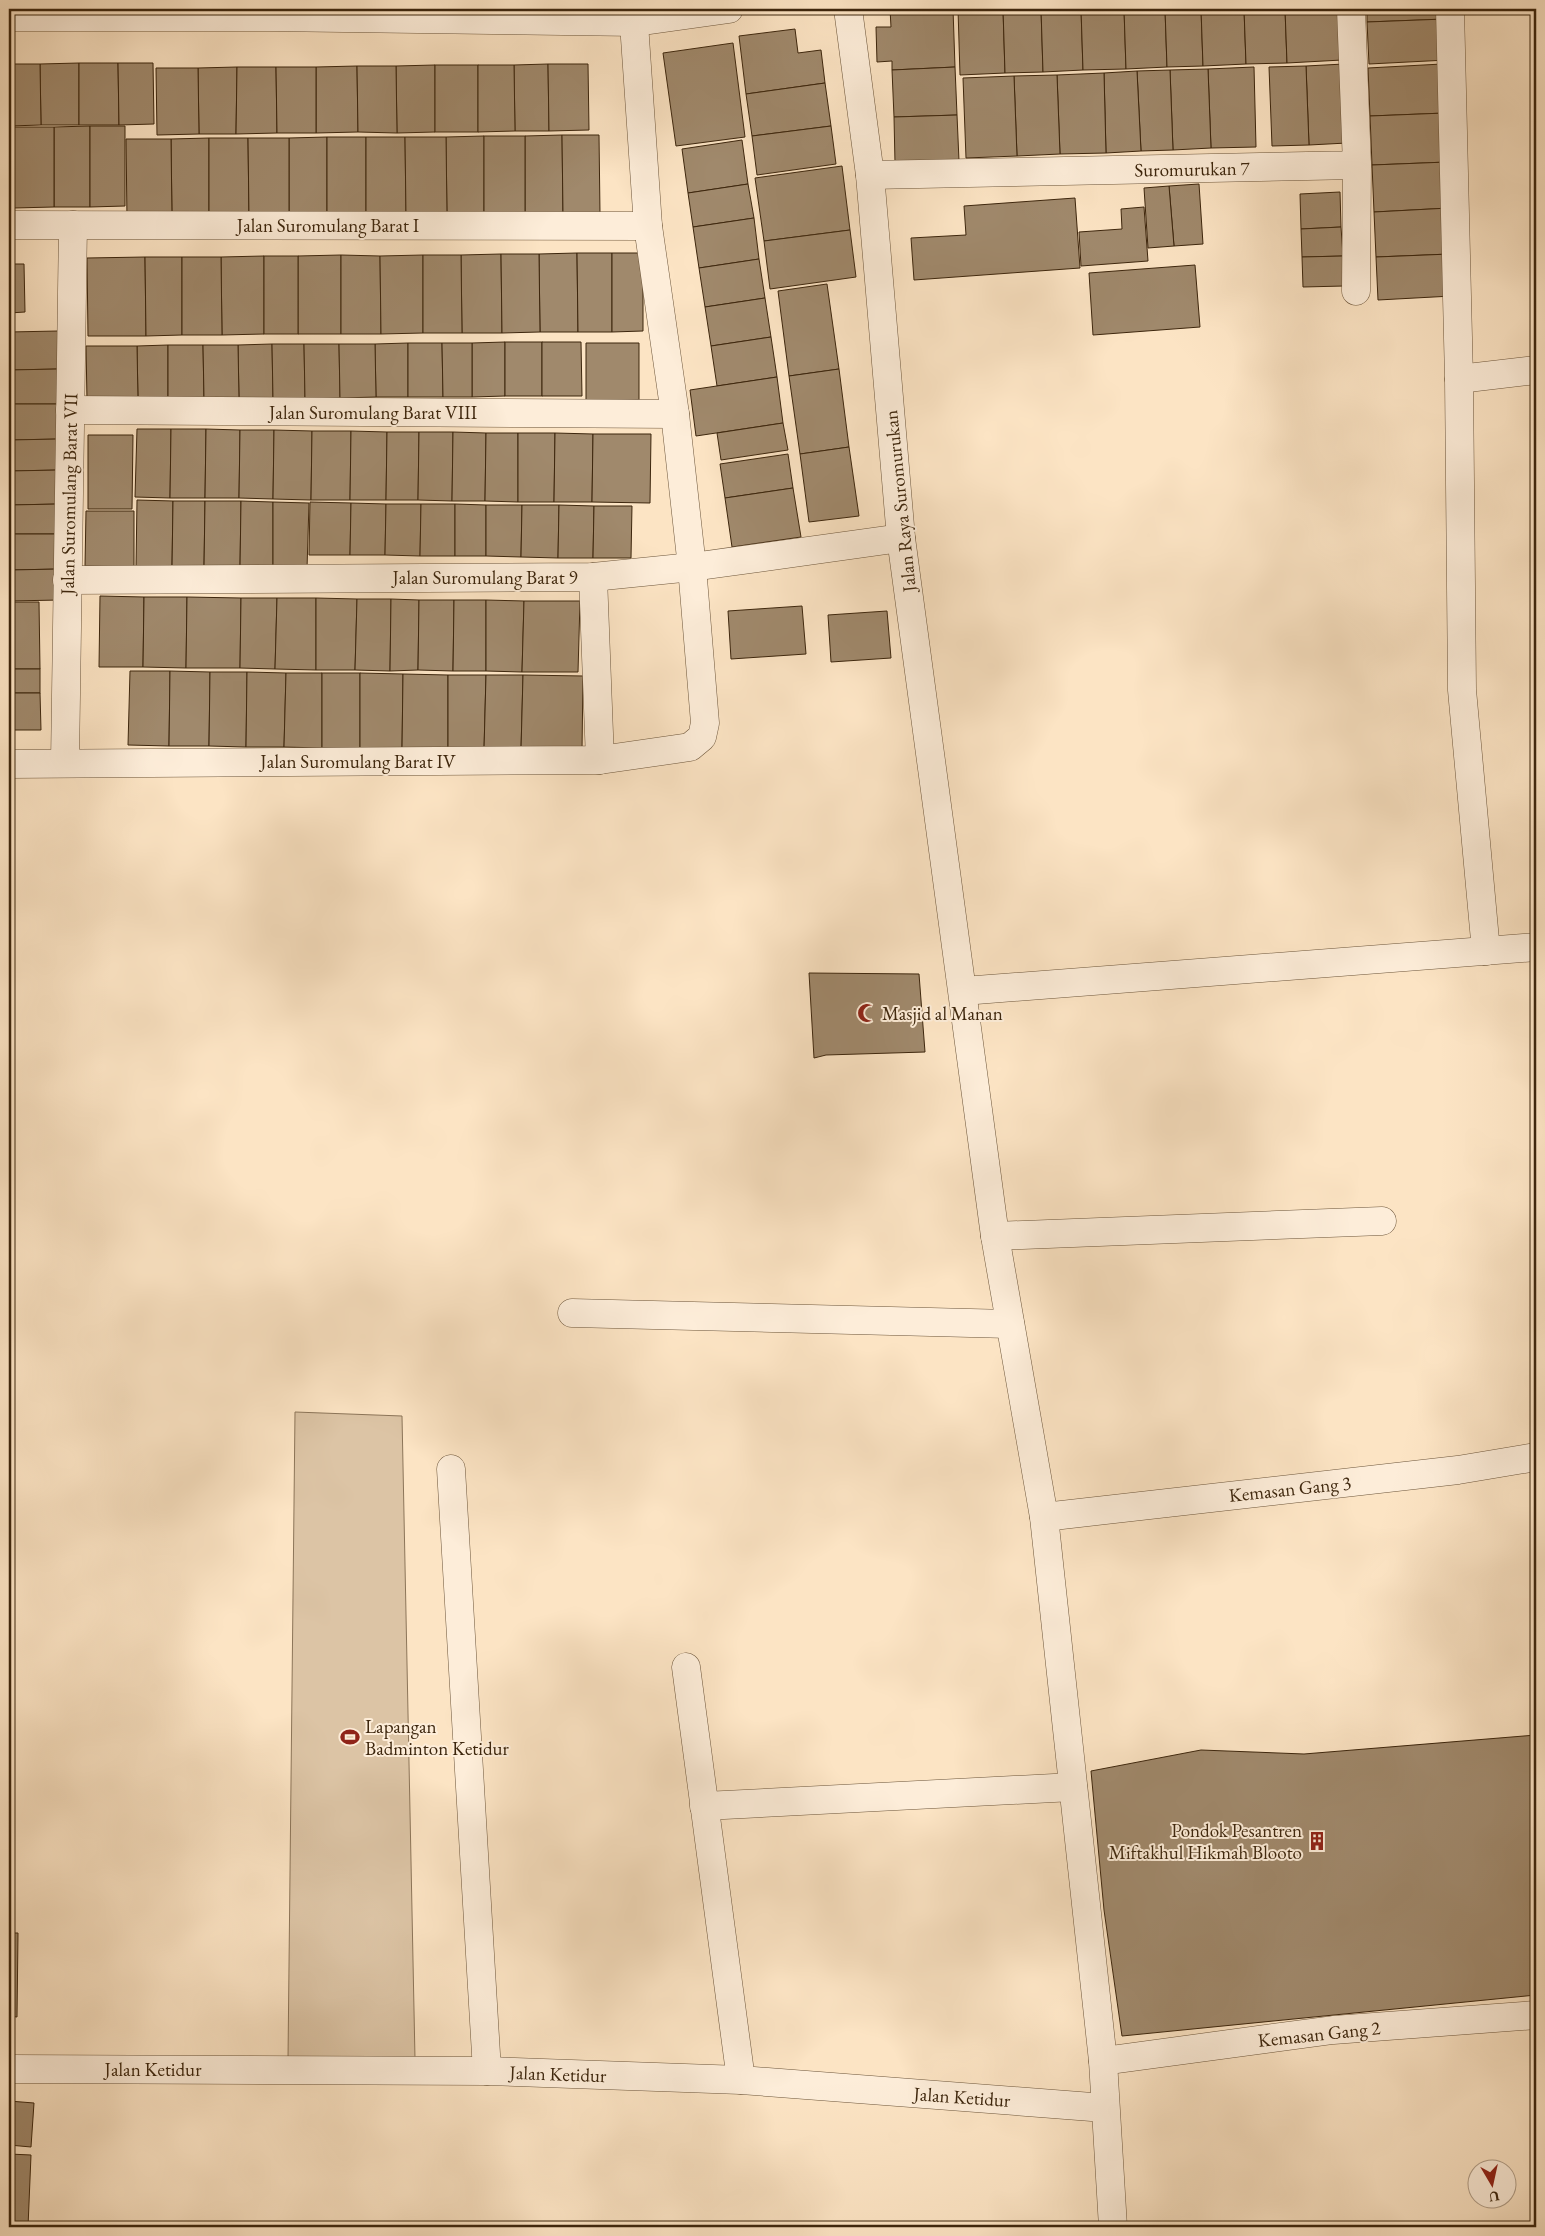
<svg xmlns="http://www.w3.org/2000/svg" width="1545" height="2236" font-family="'EB Garamond',serif">
<rect width="100%" height="100%" fill="#fce4c4"/>
<filter id="stains"><feTurbulence type="fractalNoise" baseFrequency=".004" numOctaves="4"/><feColorMatrix values="0 0 0 0 .2 0 0 0 0 .09 0 0 0 0 .02 0 0 0 .5 -.17"/></filter>
<radialGradient id="worn" r=".72"><stop offset=".6" stop-color="#630" stop-opacity="0"/><stop offset="1" stop-color="#630" stop-opacity=".3"/></radialGradient>
<polygon fill="#dcc4a5" stroke="#8c7559" points="295,1412 402,1416 415,2059 288,2059"/>
<g fill="#a0896c" stroke="#3d260d">
<polygon points="890,9 953,9 955,67 892,70 892,61 877,62 876,27 891,27"/>
<polygon points="958,9 1003,9 1005,73 960,75"/>
<polygon points="1003,9 1041,9 1043,72 1005,73"/>
<polygon points="1041,9 1081,9 1083,70 1043,72"/>
<polygon points="1081,9 1124,9 1126,69 1083,70"/>
<polygon points="1124,9 1165,9 1167,67 1126,69"/>
<polygon points="1165,9 1201,9 1203,66 1167,67"/>
<polygon points="1201,9 1244,9 1246,64 1203,66"/>
<polygon points="1244,9 1285,9 1287,63 1246,64"/>
<polygon points="1285,9 1341,9 1342,60 1287,63"/>
<polygon points="1367,9 1445,9 1445,19 1367,22"/>
<polygon points="1445,19 1447,60 1369,64 1367,22"/>
<polygon points="795,29 798,53 821,50 825,83 746,94 739,36"/>
<polygon points="733,43 745,137 676,146 663,53"/>
<polygon points="79,63 79,125 41,125 40,64"/>
<polygon points="79,63 118,63 119,125 79,125"/>
<polygon points="118,63 153,63 154,124 119,125"/>
<polygon points="9,64 40,64 41,125 9,126"/>
<polygon points="548,64 549,131 515,131 514,65"/>
<polygon points="548,64 588,64 589,130 549,131"/>
<polygon points="1344,64 1347,143 1309,145 1306,66"/>
<polygon points="1442,64 1445,113 1370,116 1368,68"/>
<polygon points="435,65 435,132 397,133 396,66"/>
<rect x="435" y="65" width="43" height="67"/>
<polygon points="478,65 514,65 515,131 478,132"/>
<polygon points="357,66 358,132 316,133 316,67"/>
<polygon points="357,66 396,66 397,133 358,132"/>
<polygon points="1306,66 1309,145 1272,146 1269,67"/>
<polygon points="237,67 236,134 199,134 198,68"/>
<polygon points="237,67 276,67 277,133 236,134"/>
<polygon points="276,67 316,67 316,133 277,133"/>
<polygon points="955,67 957,115 894,117 892,70"/>
<polygon points="1254,67 1256,147 1211,148 1208,69"/>
<polygon points="156,68 198,68 199,134 157,135"/>
<polygon points="1208,69 1211,148 1173,150 1170,70"/>
<polygon points="1170,70 1173,150 1141,151 1137,71"/>
<polygon points="1137,71 1141,151 1106,153 1104,73"/>
<polygon points="1104,73 1106,153 1060,154 1057,75"/>
<polygon points="1057,75 1060,154 1017,156 1014,76"/>
<polygon points="1014,76 1017,156 966,158 963,78"/>
<polygon points="825,83 831,126 752,136 746,94"/>
<polygon points="1445,113 1447,162 1372,165 1370,116"/>
<polygon points="957,115 959,161 895,163 894,117"/>
<polygon points="90,126 90,207 54,207 54,127"/>
<polygon points="90,126 125,126 125,206 90,207"/>
<polygon points="831,126 836,164 757,175 752,136"/>
<rect x="9" y="127" width="4" height="81"/>
<polygon points="13,127 54,127 54,207 13,208"/>
<polygon points="562,135 563,215 525,215 525,136"/>
<polygon points="562,135 599,135 600,214 563,215"/>
<polygon points="484,136 484,215 447,216 446,137"/>
<rect x="484" y="136" width="41" height="79"/>
<polygon points="327,137 327,217 289,217 289,138"/>
<polygon points="327,137 366,137 366,216 327,217"/>
<polygon points="366,137 405,137 406,216 366,216"/>
<polygon points="405,137 446,137 447,216 406,216"/>
<polygon points="209,138 209,218 172,218 171,139"/>
<polygon points="209,138 248,138 249,218 209,218"/>
<polygon points="248,138 289,138 289,217 249,218"/>
<polygon points="126,139 171,139 172,218 127,219"/>
<polygon points="742,140 748,184 688,193 682,149"/>
<polygon points="1447,162 1449,208 1374,212 1372,165"/>
<polygon points="842,166 850,230 764,241 755,178"/>
<polygon points="748,184 754,218 693,227 688,193"/>
<polygon points="1199,184 1203,244 1174,246 1169,186"/>
<polygon points="1169,186 1174,246 1148,248 1144,188"/>
<polygon points="1340,192 1341,227 1301,229 1300,194"/>
<polygon points="1075,198 1080,268 914,280 911,238 966,235 964,206"/>
<polygon points="1144,207 1148,261 1081,266 1079,232 1122,229 1121,209"/>
<polygon points="1449,208 1450,254 1376,257 1374,212"/>
<polygon points="754,218 759,259 699,268 693,227"/>
<polygon points="1341,227 1343,256 1302,257 1301,229"/>
<polygon points="850,230 856,277 770,289 764,241"/>
<polygon points="577,253 578,332 540,332 539,254"/>
<polygon points="577,253 612,253 612,332 578,332"/>
<polygon points="612,253 643,253 643,331 612,332"/>
<polygon points="501,254 502,333 462,333 461,255"/>
<polygon points="501,254 539,254 540,332 502,333"/>
<polygon points="1450,254 1452,296 1378,300 1376,257"/>
<polygon points="341,255 341,334 298,334 298,256"/>
<polygon points="341,255 380,256 381,334 341,334"/>
<polygon points="423,255 423,333 381,334 380,256"/>
<polygon points="423,255 461,255 462,333 423,333"/>
<polygon points="264,256 264,334 222,335 221,257"/>
<rect x="264" y="256" width="34" height="78"/>
<polygon points="1343,256 1344,286 1303,287 1302,257"/>
<polygon points="145,257 146,336 88,336 87,258"/>
<polygon points="145,257 182,257 182,335 146,336"/>
<polygon points="182,257 221,257 222,335 182,335"/>
<polygon points="759,259 765,298 705,307 699,268"/>
<polygon points="9,264 24,264 25,312 9,313"/>
<polygon points="1195,265 1200,327 1093,335 1089,273"/>
<polygon points="827,284 839,369 789,376 778,291"/>
<polygon points="765,298 771,337 711,346 705,307"/>
<polygon points="58,331 58,369 9,370 9,332"/>
<polygon points="771,337 777,377 717,386 711,346"/>
<polygon points="505,342 505,396 472,397 472,343"/>
<rect x="505" y="342" width="37" height="54"/>
<polygon points="542,342 581,342 582,396 542,396"/>
<polygon points="408,343 408,397 376,397 375,344"/>
<polygon points="408,343 442,343 443,397 408,397"/>
<polygon points="442,343 472,343 472,397 443,397"/>
<polygon points="586,343 639,343 639,400 586,401"/>
<polygon points="272,344 273,399 239,399 238,345"/>
<polygon points="272,344 304,344 305,399 273,399"/>
<polygon points="304,344 339,344 340,398 305,399"/>
<polygon points="339,344 375,344 376,397 340,398"/>
<polygon points="168,345 168,399 138,400 137,346"/>
<polygon points="168,345 203,345 204,399 168,399"/>
<polygon points="203,345 238,345 239,399 204,399"/>
<polygon points="86,346 137,346 138,400 87,400"/>
<polygon points="58,369 58,404 9,404 9,370"/>
<polygon points="839,369 849,447 800,454 789,376"/>
<polygon points="777,377 783,423 696,436 690,390"/>
<polygon points="9,404 58,404 59,439 9,440"/>
<polygon points="783,423 788,450 721,460 717,433"/>
<polygon points="137,429 171,429 170,498 135,497"/>
<polygon points="171,429 206,429 205,498 170,498"/>
<polygon points="206,429 240,430 239,498 205,498"/>
<polygon points="240,430 274,430 273,499 239,498"/>
<polygon points="274,430 312,431 311,500 273,499"/>
<polygon points="312,431 351,431 350,500 311,500"/>
<polygon points="351,431 387,432 386,500 350,500"/>
<polygon points="387,432 419,432 418,500 386,500"/>
<polygon points="419,432 453,432 452,501 418,500"/>
<polygon points="453,432 486,433 485,501 452,501"/>
<polygon points="486,433 518,433 518,502 485,501"/>
<polygon points="518,433 555,433 554,502 518,502"/>
<polygon points="555,433 593,434 592,502 554,502"/>
<polygon points="593,434 651,434 650,503 592,502"/>
<polygon points="88,435 133,435 132,509 88,509"/>
<polygon points="59,439 59,470 9,471 9,440"/>
<polygon points="849,447 859,516 809,522 800,454"/>
<polygon points="788,454 793,488 725,498 720,464"/>
<polygon points="59,470 59,504 9,505 9,471"/>
<polygon points="793,488 801,537 732,547 725,498"/>
<polygon points="137,500 173,501 172,568 136,567"/>
<polygon points="173,501 205,501 204,568 172,568"/>
<polygon points="205,501 241,501 240,568 204,568"/>
<polygon points="241,501 273,502 273,569 240,568"/>
<polygon points="273,502 309,503 307,569 273,569"/>
<polygon points="310,502 351,503 350,555 309,555"/>
<polygon points="351,503 386,504 385,555 350,555"/>
<polygon points="59,504 59,534 9,534 9,505"/>
<polygon points="386,504 421,504 420,556 385,555"/>
<polygon points="421,504 455,504 455,556 420,556"/>
<polygon points="455,504 486,505 486,556 455,556"/>
<polygon points="486,505 522,505 521,557 486,556"/>
<polygon points="522,505 559,505 558,558 521,557"/>
<polygon points="559,505 594,506 593,558 558,558"/>
<polygon points="594,506 632,506 631,558 593,558"/>
<polygon points="86,511 134,511 134,567 85,566"/>
<polygon points="9,534 59,534 60,569 9,570"/>
<polygon points="60,569 60,600 9,601 9,570"/>
<polygon points="100,596 144,597 143,667 99,667"/>
<polygon points="144,597 187,597 186,668 143,667"/>
<polygon points="187,597 241,598 240,668 186,668"/>
<polygon points="241,598 277,598 275,669 240,668"/>
<polygon points="277,598 316,598 316,670 275,669"/>
<polygon points="316,598 357,599 355,670 316,670"/>
<polygon points="357,599 391,599 390,671 355,670"/>
<polygon points="391,599 419,600 418,670 390,671"/>
<polygon points="419,600 454,600 453,671 418,670"/>
<polygon points="454,600 486,600 486,671 453,671"/>
<polygon points="486,600 524,601 522,672 486,671"/>
<polygon points="524,601 580,601 578,672 522,672"/>
<polygon points="9,602 39,602 40,669 9,669"/>
<polygon points="802,606 806,654 731,659 728,611"/>
<polygon points="887,611 891,658 831,662 828,615"/>
<rect x="9" y="669" width="31" height="24"/>
<polygon points="130,671 170,671 169,746 128,745"/>
<polygon points="170,671 210,672 209,746 169,746"/>
<polygon points="210,672 247,672 246,747 209,746"/>
<polygon points="247,672 286,673 284,747 246,747"/>
<polygon points="286,673 322,673 322,748 284,747"/>
<rect x="322" y="673" width="38" height="75"/>
<polygon points="360,673 403,674 402,749 360,748"/>
<polygon points="403,674 448,675 448,749 402,749"/>
<polygon points="448,675 486,675 484,750 448,749"/>
<polygon points="486,675 523,675 521,750 484,750"/>
<polygon points="523,675 583,676 582,750 521,750"/>
<polygon points="9,693 40,693 41,730 9,730"/>
<polygon points="809,973 919,974 925,1052 826,1055 814,1058"/>
<polygon points="1536,1735 1536,1995 1122,2036 1104,1910 1091,1771 1201,1750 1304,1754"/>
<polygon points="9,1907 14,1907 14,1933 18,1933 17,2017 9,2016"/>
<polygon points="9,2101 34,2103 31,2147 9,2145"/>
<polygon points="9,2154 31,2155 28,2227 9,2227"/>
</g>
<g fill="none" stroke-linecap="round" stroke-linejoin="round">
<g stroke="#6d563b" stroke-width="29">
<g id="street">
<polyline points="848,9 870,175 901,538 995,1236 1044,1517 1103,2061 1113,2227"/>
<polyline points="1450,9 1459,379 1462,690 1486,951"/>
<polyline points="9,17 269,17 636,22 729,9"/>
<polyline points="870,175 1357,165 1351,9"/>
<polyline points="9,225 648,226"/>
<polyline points="1356,291 1357,165"/>
<polyline points="1459,379 1536,370"/>
<polyline points="70,410 675,414"/>
<polyline points="593,577 600,760"/>
<polyline points="67,580 593,577 692,567 901,538"/>
<polyline points="65,762 73,225"/>
<polyline points="9,764 600,760 690,747 702,737 705,723 692,567 675,414 648,226 633,9"/>
<polyline points="963,991 1536,947"/>
<polyline points="995,1236 1382,1221"/>
<polyline points="572,1313 1010,1324"/>
<polyline points="451,1469 487,2071"/>
<polyline points="1044,1517 1458,1470 1536,1457"/>
<polyline points="686,1667 741,2080"/>
<polyline points="704,1806 1073,1787"/>
<polyline points="1103,2061 1333,2030 1536,2015"/>
<polyline points="9,2069 487,2071 741,2080 1105,2108"/>
</g>
</g>
<use href="#street" stroke="#fdedd9" stroke-width="28"/>
</g>
<defs>
<g id="mosque-bare" transform="scale(1.5)"><path d="M3.5-4.9A6 6 0 1 0 3.5 4.9A5 5 0 1 1 3.5-4.9Z" fill="#8f2418" stroke="#fdedd9" stroke-width="2.5" paint-order="stroke"/></g>
<g id="stadium-bare" transform="scale(1.5)"><path d="M0-5a6.5 5 0 1 0 0 10a6.5 5 0 1 0 0-10ZM-3.5-1.8h7v3.6h-7Z" fill="#8f2418" stroke="#fdedd9" stroke-width="2.5" paint-order="stroke"/></g>
<g id="building-bare" transform="scale(1.5)"><path d="M-4-6H4V6H1V3H-1V6H-4ZM-2.5-4.3h1.7v1.8h-1.7ZM.8-4.3h1.7v1.8H.8ZM-2.5-1h1.7V.8h-1.7ZM.8-1h1.7V.8H.8Z" fill="#8f2418" stroke="#fdedd9" stroke-width="2.5" paint-order="stroke"/></g>
</defs>
<g fill-rule="evenodd">
<use href="#mosque-bare" x="867" y="1013"/>
<use href="#stadium-bare" x="350" y="1737"/>
<use href="#building-bare" x="1317" y="1841"/>
</g>
<g text-anchor="middle" dominant-baseline="central" stroke-width="4" stroke-linejoin="round" paint-order="stroke">
<g font-size="19" fill="#3d260d" stroke="#fdedd9">
<text transform="translate(1192 169) rotate(-1)">Suromurukan 7</text>
<text x="328" y="225">Jalan Suromulang Barat I</text>
<text x="373" y="412">Jalan Suromulang Barat VIII</text>
<text transform="translate(69 494) rotate(-89)">Jalan Suromulang Barat VII</text>
<text transform="translate(900 501) rotate(-96)">Jalan Raya Suromurukan</text>
<text x="485" y="577">Jalan Suromulang Barat 9</text>
<text x="358" y="761">Jalan Suromulang Barat IV</text>
<text transform="translate(1290 1489) rotate(-6)">Kemasan Gang 3</text>
<text transform="translate(1319 2034) rotate(-6)">Kemasan Gang 2</text>
<text x="153" y="2069">Jalan Ketidur</text>
<text transform="translate(558 2074) rotate(2)">Jalan Ketidur</text>
<text transform="translate(962 2097) rotate(4)">Jalan Ketidur</text>
</g>
<g font-size="19" fill="#3d260d" stroke="#fdedd9" text-anchor="start">
<text x="882" y="1013">Masjid al Manan</text>
<text x="365" y="1726">Lapangan<tspan x="365" dy="22">Badminton Ketidur</tspan></text>
<text x="1302" y="1830" text-anchor="end">Pondok Pesantren<tspan x="1302" dy="22">Miftakhul Hikmah Blooto</tspan></text>
</g>
</g>
<rect width="1545" height="2236" fill="none" stroke="#fce4c4" stroke-width="30"/>
<rect x="10" y="10" width="1525" height="2216" fill="none" stroke="#3d260d" stroke-width="2.5"/>
<rect x="15" y="15" width="1515" height="2206" fill="none" stroke="#3d260d"/>
<g transform="translate(1492 2184) rotate(171)"><circle r="24" fill="#fdedd9" stroke="#b09d87"/>
<path d="M0-4L9 19L0 12L-9 19Z" fill="#8f2418"/>
<text y="-8" font-size="14" font-weight="bold" text-anchor="middle" fill="#3d260d">U</text>
</g>
<rect width="100%" height="100%" filter="url(#stains)"/>
<rect width="100%" height="100%" fill="url(#worn)"/>
</svg>
